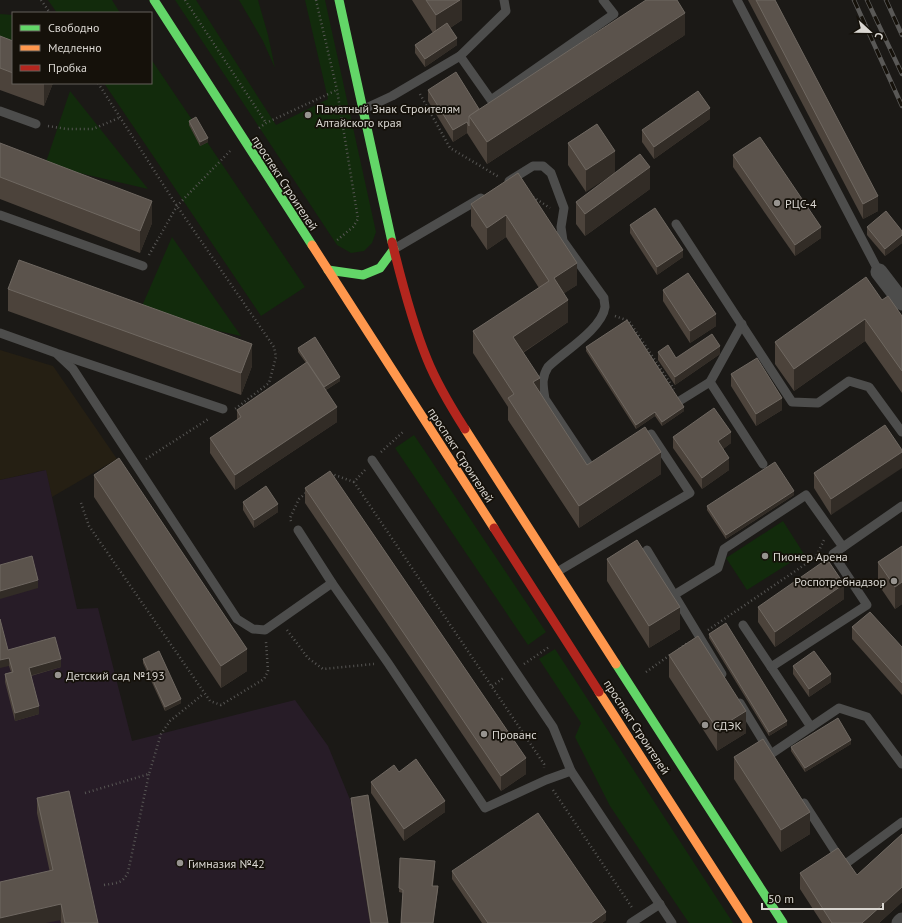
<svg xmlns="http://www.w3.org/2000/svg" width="902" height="923" font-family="'PT Sans',sans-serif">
<rect width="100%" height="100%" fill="#1b1916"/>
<polygon fill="#251f13" points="0,350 53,366 117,459 52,497 45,470 0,480"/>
<polygon fill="#271c27" points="46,470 77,609 98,608 132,741 295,700 328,746 351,802 370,923 0,923 0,480"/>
<g fill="#122b0c">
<polygon points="48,0 112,0 120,13 57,13"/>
<polygon points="175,0 196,0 276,125 328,99 305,0 325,0 376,232 372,243 364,251 351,253 337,245"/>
<polygon points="239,0 258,0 268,35 275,68 263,41"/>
<polygon points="0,14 13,15 13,53 0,48"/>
<polygon points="151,59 305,287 261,316 104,83 151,83"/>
<polygon points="70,91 148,189 45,165"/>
<polygon points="172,237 241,336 139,313"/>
<polygon points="414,435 546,632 528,645 395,448"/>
<polygon points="783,521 804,554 747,590 726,558"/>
<polygon points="555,649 733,923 689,923 610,806 575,737 581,723 539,659"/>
</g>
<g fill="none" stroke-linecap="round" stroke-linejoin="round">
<g stroke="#575654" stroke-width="2.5" stroke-dasharray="1 3" stroke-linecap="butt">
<polyline points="41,0 50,13"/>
<polyline points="185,0 266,123"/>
<polyline points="316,0 337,90 358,219 353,227 336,241"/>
<polyline points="98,83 177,206 274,347 276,357 269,383 235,409"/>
<polyline points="420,94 450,148 499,177"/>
<polyline points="48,126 67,129 93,129 121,117"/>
<polyline points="259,128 266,123 337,90"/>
<polyline points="533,197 550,208"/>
<polyline points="149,255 177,206 230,151"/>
<polyline points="615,316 629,321 674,389"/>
<polyline points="381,452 403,432"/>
<polyline points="146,459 210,418"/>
<polyline points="365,470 354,482 544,764 544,768"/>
<polyline points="331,475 332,474 354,482"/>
<polyline points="81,503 89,526 210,701 221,705 264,679 268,671 266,642"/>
<polyline points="291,521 290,518 299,499 307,492"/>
<polyline points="287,630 308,658 323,669 374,664"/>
<polyline points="708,630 816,557 824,540"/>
<polyline points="679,649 689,642"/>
<polyline points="524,664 549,647"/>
<polyline points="646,672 670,655"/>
<polyline points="492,686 505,677"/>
<polyline points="553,790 633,909"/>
<polyline points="85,793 149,774 161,734 170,721 202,695"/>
<path d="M104 885C116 883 123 884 128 872L149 774"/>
</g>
<g stroke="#4d4d4c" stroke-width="9">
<polyline points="737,0 879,272"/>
<polyline points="460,56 491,100 614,14 603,0"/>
<polyline points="364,109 392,96 460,56 506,11 504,0"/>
<polyline points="0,111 36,124"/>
<path d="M509 181 533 166H543L551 173 564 208 561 227 563 241 604 298C604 301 605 305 605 307 602 329 563 352 548 367 541 378 543 386 545 399L593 471 596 470"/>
<polyline points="0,215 143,266"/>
<polyline points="676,224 792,402 818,403 849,381 869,387 902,432"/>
<polyline points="394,249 481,198"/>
<polyline points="0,333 56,353 73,369 237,619 253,629 265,630 332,583"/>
<polyline points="59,354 223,409"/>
<polyline points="710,382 742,324"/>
<polyline points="681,400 710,382 763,464"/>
<polyline points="372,460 553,727 571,771 672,923"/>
<polyline points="298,530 332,583 388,663 485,808 546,780 571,771"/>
<polyline points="647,550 722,674"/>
<polyline points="557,572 690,493 651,434 640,441"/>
<polyline points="674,595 718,568 724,549 806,495 843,547 902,506"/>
<polyline points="743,625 811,727"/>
<polyline points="771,667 867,605 833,554 843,547"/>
<polyline points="740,703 768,749"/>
<polyline points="771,754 839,708 867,717 902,764"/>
<polyline points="804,803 844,865 902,822"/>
<polyline points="631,923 660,904"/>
</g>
<g stroke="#4d4d4c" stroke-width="17">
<polyline points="879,272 902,302"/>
<polyline points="900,923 902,921"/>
</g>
<g stroke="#63d668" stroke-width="9">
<polyline points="154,0 312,245"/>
<polyline points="339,0 392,242"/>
<polyline points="328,270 363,275 380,268 394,249"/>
<polyline points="616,664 783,923"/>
</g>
<g stroke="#ff974d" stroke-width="9">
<polyline points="312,245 494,528"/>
<polyline points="465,429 616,664"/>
<polyline points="599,692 748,923"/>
</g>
<g stroke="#b3261e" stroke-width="9">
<path d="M392 242C401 279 413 325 427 359 437 384 451 407 465 429"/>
<polyline points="494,528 599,692"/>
</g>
<g stroke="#595856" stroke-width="4.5">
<g id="rail">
<polyline points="854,0 902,106"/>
<polyline points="867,0 902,74"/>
<polyline points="886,0 902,35"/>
</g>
</g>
<use href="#rail" stroke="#15110a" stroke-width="3" stroke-dasharray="9" stroke-linecap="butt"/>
</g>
<g fill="#4c433b">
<polygon points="412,0 462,0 462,20 450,28 457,45 425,67 415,53 415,45 433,33"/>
<polygon points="748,0 775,0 878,211 863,219"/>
<polygon points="685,35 487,164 467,133 453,142 428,101 428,90 479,109"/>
<polygon points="0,36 13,41 13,83 53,83 44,106 0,90"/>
<polygon points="710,119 654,159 642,142 642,130"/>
<polygon points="189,121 208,142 200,146 189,125"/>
<polygon points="597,124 586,192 568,165 568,143"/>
<polygon points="0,143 152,223 140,253 0,199"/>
<polygon points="733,155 821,238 795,256 733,167"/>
<polygon points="518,173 577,285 564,293 568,322 523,353 540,393 587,465 661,474 579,528 508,420 508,407 473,353 473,331 539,288 506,237 487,250 471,226 471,204"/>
<polygon points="650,189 585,236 576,224 576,202"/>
<polygon points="630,225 683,257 657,275 630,233"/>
<polygon points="867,227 902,231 902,243 885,256 867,235"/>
<polygon points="8,289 252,366 241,395 8,311"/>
<polygon points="663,290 716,326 690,343 663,301"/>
<polygon points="882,300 902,316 902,393 865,341 794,391 775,364 775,342"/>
<polygon points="586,347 684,411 662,426 655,416 636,429 586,351"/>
<polygon points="298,348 340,381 326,390 337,422 235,490 210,453 210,438 237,420 237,410 306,363 298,352"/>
<polygon points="658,352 676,358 720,354 675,385 658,360"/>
<polygon points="731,374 782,410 756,426 731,386"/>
<polygon points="673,437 731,443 723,449 729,470 702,489 673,448"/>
<polygon points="902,450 831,515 814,488 814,473"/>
<polygon points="94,475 247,671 221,688 94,497"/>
<polygon points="305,488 526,774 501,791 305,503"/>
<polygon points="794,495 726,539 707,510 707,506"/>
<polygon points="243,502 278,512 254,528 243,510"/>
<polygon points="902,546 902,604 895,609 878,584 878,562"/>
<polygon points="607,559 680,629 649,648 607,581"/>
<polygon points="844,599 775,647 758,622 758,607"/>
<polygon points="852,627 902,647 902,695 852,639"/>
<polygon points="709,634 787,725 769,736 709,638"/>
<polygon points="8,650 61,667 31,676 39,714 15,721 5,682 5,674 11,672 9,666"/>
<polygon points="669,655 746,733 717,751 669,677"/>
<polygon points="143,659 181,703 165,711 143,663"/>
<polygon points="793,666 831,682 809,697 793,674"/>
<polygon points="851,744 805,772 791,751 791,747"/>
<polygon points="734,757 810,834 781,852 734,779"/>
<polygon points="399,772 445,812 404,841 371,793 371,782"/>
<polygon points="37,798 98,923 61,923 37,813"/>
<polygon points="351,798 388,923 370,923 351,802"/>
<polygon points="902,834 902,902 879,923 822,923 800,889 800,873 857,875"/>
<polygon points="400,858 435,865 433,886 438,890 433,923 401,923 403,893 399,892"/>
<polygon points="452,871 606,920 602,923 482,923 452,879"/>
</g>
<g fill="#322c26">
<polygon points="460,0 462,0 462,20 436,37 436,15"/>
<polygon points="685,13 685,35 487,164 487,142"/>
<polygon points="457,38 457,45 425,67 425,59"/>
<polygon points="45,83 53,83 44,106 44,84"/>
<polygon points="710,108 710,119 654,159 654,147"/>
<polygon points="467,122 467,133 453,142 453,130"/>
<polygon points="208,138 208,142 200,146 200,142"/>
<polygon points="615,151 615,173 586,192 586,170"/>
<polygon points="650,167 650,189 585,236 585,214"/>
<polygon points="878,196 878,211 863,219 863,204"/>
<polygon points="152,201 152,223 140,253 140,231"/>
<polygon points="506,215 506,237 487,250 487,228"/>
<polygon points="821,227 821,238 795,256 795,245"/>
<polygon points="902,235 902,243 885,256 885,249"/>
<polygon points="683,250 683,257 657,275 657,267"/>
<polygon points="577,263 577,285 554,300 554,278"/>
<polygon points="568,300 568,322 513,359 513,337"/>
<polygon points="716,314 716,326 690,343 690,331"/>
<polygon points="865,319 865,341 794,391 794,369"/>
<polygon points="252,344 252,366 241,395 241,373"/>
<polygon points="720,346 720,354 675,385 675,377"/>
<polygon points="340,377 340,381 324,391 324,387"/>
<polygon points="540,378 540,400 533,382"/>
<polygon points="782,398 782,410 756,426 756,414"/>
<polygon points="337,407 337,422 235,490 235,475"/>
<polygon points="684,407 684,411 662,426 662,422"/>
<polygon points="655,412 655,416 636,429 636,425"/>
<polygon points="731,432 731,443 718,453 718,441"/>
<polygon points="661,452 661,474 579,528 579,506"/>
<polygon points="902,452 902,468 831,515 831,499"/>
<polygon points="729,458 729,470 702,489 702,478"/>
<polygon points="794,491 794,495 726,539 726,535"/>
<polygon points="278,504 278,512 254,528 254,520"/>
<polygon points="38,580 38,588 0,599 0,591"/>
<polygon points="902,582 902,604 895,609 895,587"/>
<polygon points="844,584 844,599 775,647 775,632"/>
<polygon points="680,607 680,629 649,648 649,626"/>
<polygon points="247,649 247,671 221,688 221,666"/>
<polygon points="9,658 9,666 0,668 0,660"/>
<polygon points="61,659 61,667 29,676 29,668"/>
<polygon points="831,674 831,682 809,697 809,689"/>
<polygon points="181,699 181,703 165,711 165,707"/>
<polygon points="39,706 39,714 15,721 15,713"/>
<polygon points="746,711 746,733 717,751 717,729"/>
<polygon points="787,721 787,725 769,736 769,732"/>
<polygon points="851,740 851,744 805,772 805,768"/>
<polygon points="526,758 526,774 501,791 501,776"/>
<polygon points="445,801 445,812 404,841 404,829"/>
<polygon points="810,812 810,834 781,852 781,830"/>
<polygon points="902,887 902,902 879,923 862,923"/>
<polygon points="61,904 61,920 46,923 0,923 0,918"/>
<polygon points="606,912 606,920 602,923 591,923"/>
</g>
<g fill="#5b534c" stroke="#6f6861">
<polygon points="426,0 460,0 436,15"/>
<polygon points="646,0 677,0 685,13 487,142 469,116"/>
<polygon points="756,0 775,0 878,196 863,204"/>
<polygon points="447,23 457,38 425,59 415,45"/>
<polygon points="0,36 13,41 13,73 0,68"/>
<polygon points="456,72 479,109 469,116 469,126 467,122 453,130 428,90"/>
<polygon points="698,91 710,108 654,147 642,130"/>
<polygon points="196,117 208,138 200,142 189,121"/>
<polygon points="597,124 615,151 586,170 568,143"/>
<polygon points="760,137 821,227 795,245 733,155"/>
<polygon points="0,143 152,201 140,231 0,177"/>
<polygon points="640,154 650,167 585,214 576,202"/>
<polygon points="518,173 577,263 554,278 568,300 513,337 540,378 533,382 587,465 645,427 661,452 579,506 508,398 514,394 473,331 549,281 506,215 487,228 471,204"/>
<polygon points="655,208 683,250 657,267 630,225"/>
<polygon points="886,211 902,231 902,235 885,249 867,227"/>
<polygon points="19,260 252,344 241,373 8,289"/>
<polygon points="688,273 716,314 690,331 663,290"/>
<polygon points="866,277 882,300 888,296 902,316 902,371 865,319 794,369 775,342"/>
<polygon points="627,320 684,407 662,422 655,412 636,425 586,347"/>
<polygon points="712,334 720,346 675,377 658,352 668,345 676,358"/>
<polygon points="315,337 340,377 324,387 298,348"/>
<polygon points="757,358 782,398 756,414 731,374"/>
<polygon points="307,362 337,407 235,475 210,438 241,417 237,410"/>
<polygon points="714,408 731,432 718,441 729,458 702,478 673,437"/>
<polygon points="885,425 902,450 902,452 831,499 814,473"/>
<polygon points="119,458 247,649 221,666 94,475"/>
<polygon points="775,462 794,491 726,535 707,506"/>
<polygon points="330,471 526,758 501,776 305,488"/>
<polygon points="266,486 278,504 254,520 243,502"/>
<polygon points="637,540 680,607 649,626 607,559"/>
<polygon points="902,546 902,582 895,587 878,562"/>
<polygon points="32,556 38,580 0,591 0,565"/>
<polygon points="827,559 844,584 775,632 758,607"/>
<polygon points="870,612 902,647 902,683 852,627"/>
<polygon points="0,619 8,650 55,637 61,659 29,668 39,706 15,713 5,674 13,672 9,658 0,660"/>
<polygon points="726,623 787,721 769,732 709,634"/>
<polygon points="698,636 746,711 717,729 669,655"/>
<polygon points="159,651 181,699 165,707 143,659"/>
<polygon points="814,651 831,674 809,689 793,666"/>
<polygon points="838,718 851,740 805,768 791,747"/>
<polygon points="763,739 810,812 781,830 734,757"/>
<polygon points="416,759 445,801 404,829 371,782 394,765 399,772"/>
<polygon points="69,791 98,923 65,923 61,904 0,918 0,882 53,870 37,798"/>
<polygon points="368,795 388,923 371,923 351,798"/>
<polygon points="538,813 606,912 591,923 488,923 452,871"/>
<polygon points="902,834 902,887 862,923 832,923 800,873 838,848 857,875"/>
<polygon points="400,858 435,861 432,886 438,886 433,923 401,923 403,890 399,888"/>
</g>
<g fill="#979490" stroke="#15110a" stroke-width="1.5">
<circle cx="308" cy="115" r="4"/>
<circle cx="777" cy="203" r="4"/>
<circle cx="765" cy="556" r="4"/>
<circle cx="894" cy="581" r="4"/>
<circle cx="58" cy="675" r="4"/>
<circle cx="705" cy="725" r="4"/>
<circle cx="484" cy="734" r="4"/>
<circle cx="180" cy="863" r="4"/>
</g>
<g text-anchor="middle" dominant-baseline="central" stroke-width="3.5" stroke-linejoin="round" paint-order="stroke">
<g font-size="12" fill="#dad7d2" stroke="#15110a" text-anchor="start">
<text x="316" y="108">Памятный Знак Строителям<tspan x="316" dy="14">Алтайского края</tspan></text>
<text x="785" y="203">РЦС-4</text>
<text x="773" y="556">Пионер Арена</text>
<text x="886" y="581" text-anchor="end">Роспотребнадзор</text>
<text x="66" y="675">Детский сад №193</text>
<text x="713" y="725">СДЭК</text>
<text x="492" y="734">Прованс</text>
<text x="188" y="863">Гимназия №42</text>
</g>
<g font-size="12" fill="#dad7d2" stroke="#15110a">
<text transform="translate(285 183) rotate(57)">проспект Строителей</text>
<text transform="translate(461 455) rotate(57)">проспект Строителей</text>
<text transform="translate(637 727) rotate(57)">проспект Строителей</text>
</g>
</g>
<rect x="12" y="12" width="140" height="72" fill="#15110a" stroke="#64605a"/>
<rect x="20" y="25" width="20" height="6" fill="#63d668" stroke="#64605a"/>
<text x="48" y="32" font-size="12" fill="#dad7d2">Свободно</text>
<rect x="20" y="45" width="20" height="6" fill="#ff974d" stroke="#64605a"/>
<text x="48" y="52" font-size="12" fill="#dad7d2">Медленно</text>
<rect x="20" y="65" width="20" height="6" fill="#b3261e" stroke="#64605a"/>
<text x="48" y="72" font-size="12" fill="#dad7d2">Пробка</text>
<g transform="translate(870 32) rotate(112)" stroke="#15110a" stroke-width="3" paint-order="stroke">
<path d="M0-3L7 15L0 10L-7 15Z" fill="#dad7d2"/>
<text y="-6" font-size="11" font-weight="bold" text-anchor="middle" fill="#dad7d2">С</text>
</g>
<path d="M762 903v6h121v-6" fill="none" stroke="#dad7d2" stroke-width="2"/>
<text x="768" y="903" font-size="12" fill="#dad7d2" stroke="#15110a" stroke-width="3" paint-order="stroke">50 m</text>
</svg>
